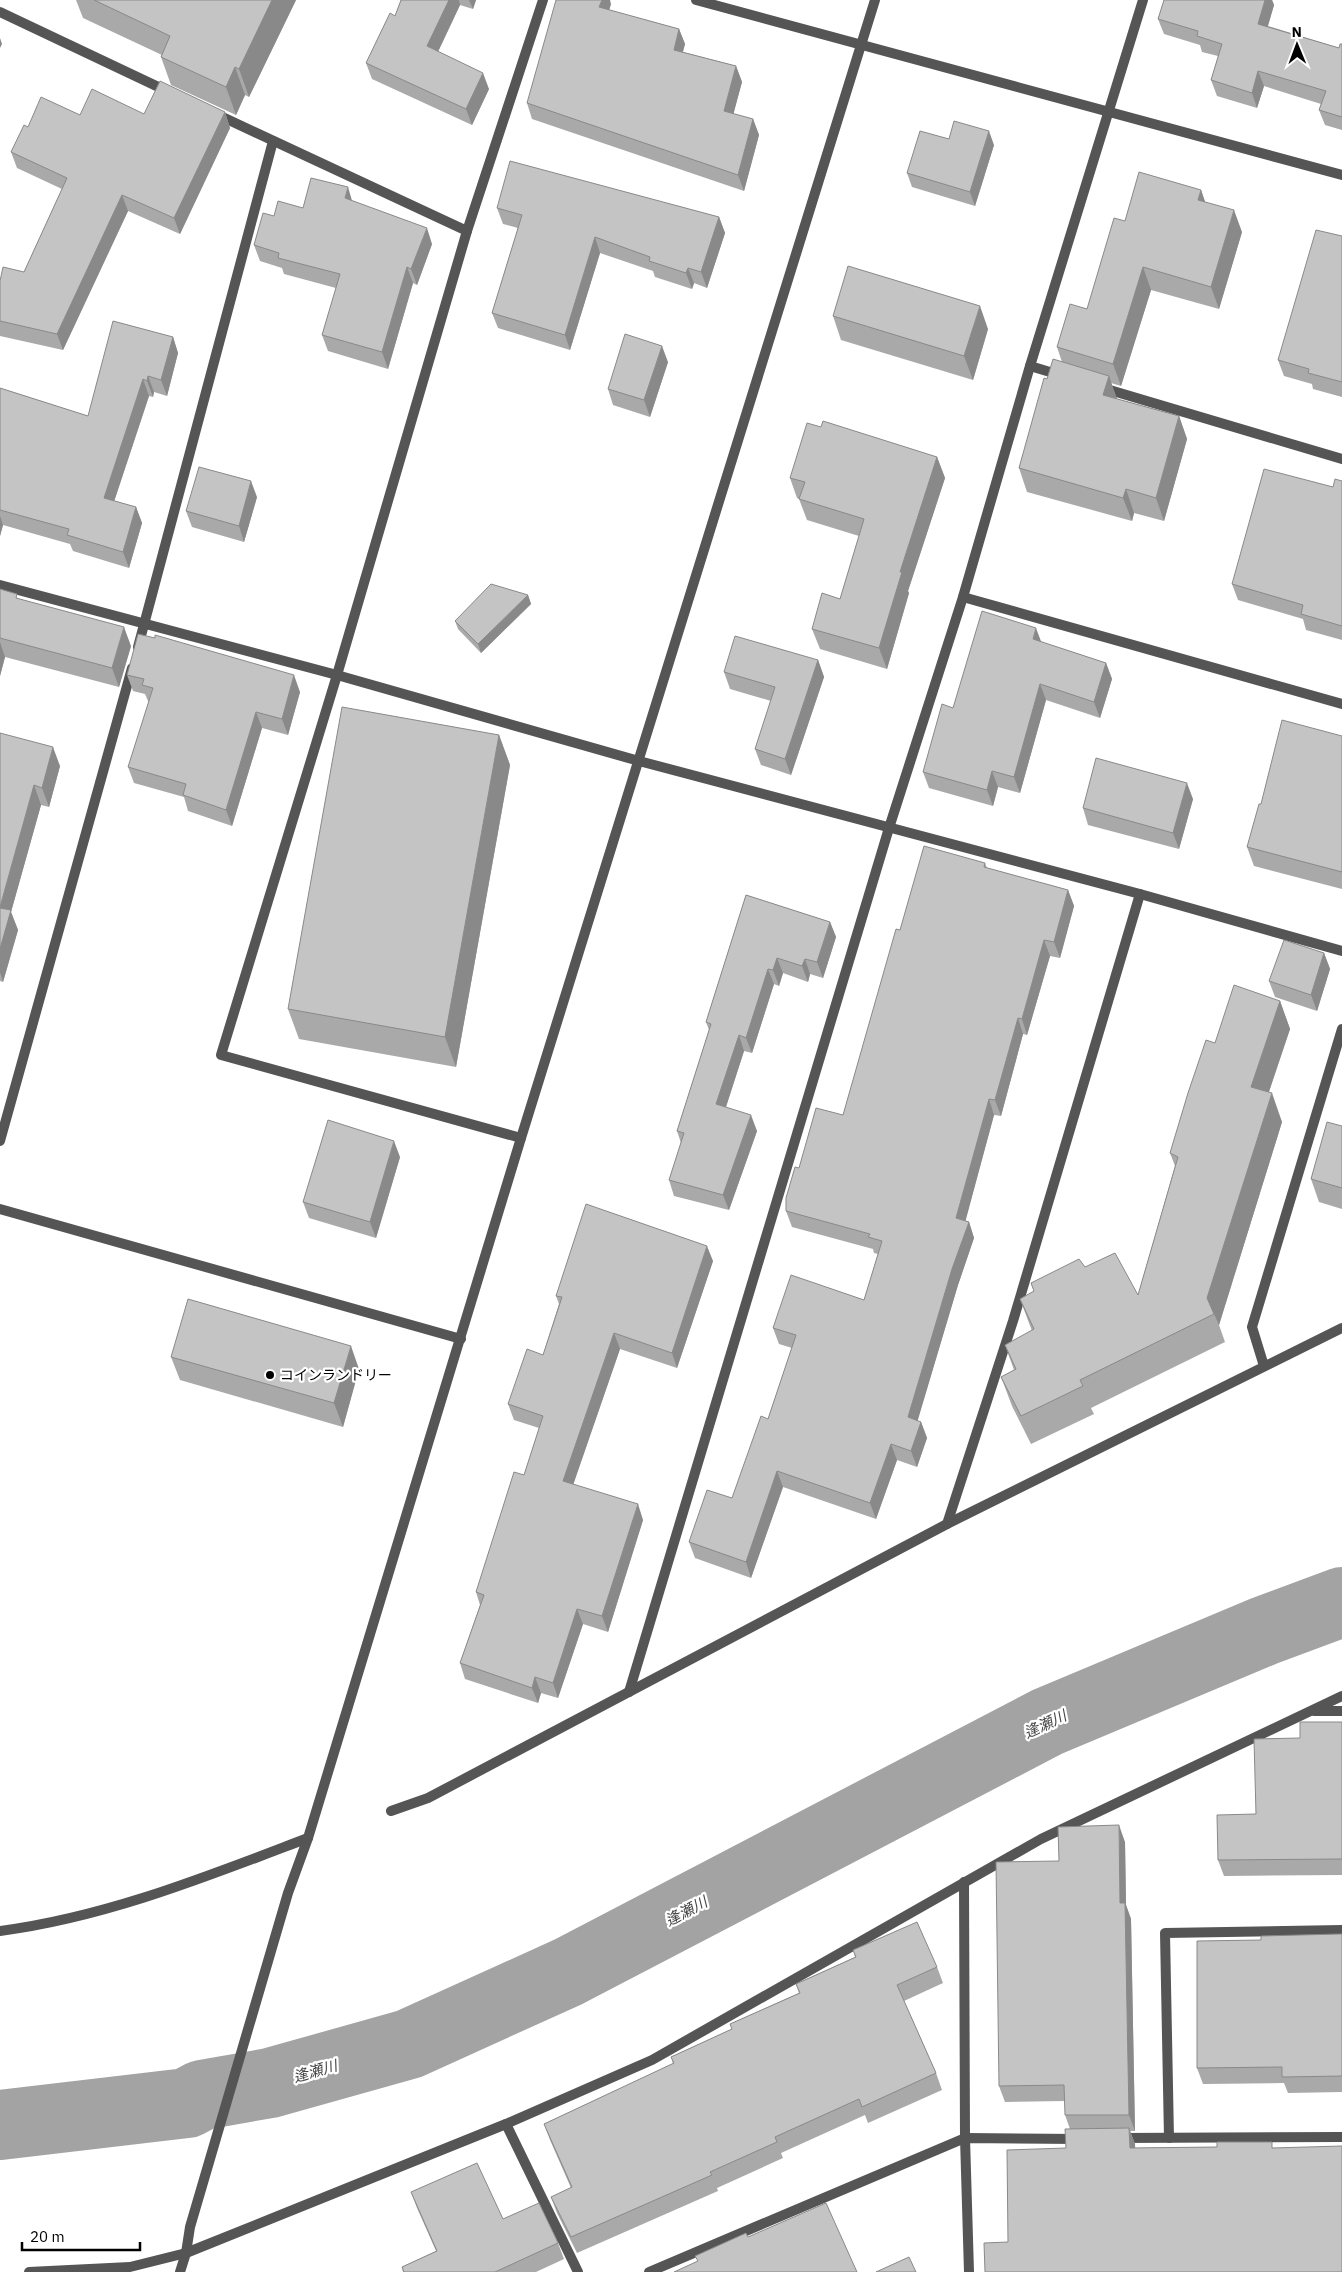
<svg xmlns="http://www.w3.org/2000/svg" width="1342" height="2272" font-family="'IBM Plex Sans','Noto Sans JP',sans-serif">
<rect width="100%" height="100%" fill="#fff"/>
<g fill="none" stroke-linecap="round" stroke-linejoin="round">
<polyline stroke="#a3a3a3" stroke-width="70" points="0,2125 187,2103 202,2095 270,2083 409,2044 568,1972 1047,1722 1264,1631 1342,1602"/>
<g stroke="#555" stroke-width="10">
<polyline points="0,12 169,92"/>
<polyline points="216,114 467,231"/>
<polyline points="1030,366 1060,375"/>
<polyline points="1103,388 1342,459"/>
<polyline points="0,585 337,675 639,761 1140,894 1342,951"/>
<polyline points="963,597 1342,704"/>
<polyline points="138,647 273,141"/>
<polyline points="521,1138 221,1055 337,675 467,231 543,0"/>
<polyline points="0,1141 132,668"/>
<polyline points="0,1209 461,1339"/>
<polyline points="1264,1366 1252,1327 1342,1029"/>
<polyline points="947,1524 1013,1321 1140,894"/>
<polyline points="629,1692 889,828 963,597 1030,366 1143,0"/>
<polyline points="1314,1711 1342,1711"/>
<polyline points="391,1811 428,1798 947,1524 1342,1328"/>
<polyline points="964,1882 965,2138 969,2272"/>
<path d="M0 1931C107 1917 208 1876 308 1838"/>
<polyline points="506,2124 578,2272"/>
<polyline points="1121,2138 1342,2137"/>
<polyline points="1169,2138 1165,1933 1342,1930"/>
<polyline points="29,2272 130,2267 186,2253 506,2124 652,2060 1041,1839 1342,1696"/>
<polyline points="649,2272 965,2138 1079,2139"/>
</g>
<g stroke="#555" stroke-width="10">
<path d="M696 0C911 60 1127 115 1342 175"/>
<polyline points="180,2272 186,2253 190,2227 288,1893 308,1838 521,1138 875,0"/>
</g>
</g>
<g fill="#a9a9a9">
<polygon points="76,0 296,0 249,97 245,95 236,115 171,85 161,57 162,55 83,18"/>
<polygon points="401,0 476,0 473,9 460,5 438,52 489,89 472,125 372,79 366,63 395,16"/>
<polygon points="1164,0 1272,0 1274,5 1268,26 1339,48 1342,44 1342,130 1325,125 1319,110 1321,104 1264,86 1257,108 1217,96 1211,80 1218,56 1202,52 1200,45 1164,34 1158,19"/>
<polygon points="611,4 609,10 679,29 685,44 683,52 736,66 742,82 733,114 753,119 759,135 744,191 532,119 527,103"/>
<polygon points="225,112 230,128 180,234 128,211 63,350 0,336 0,281 24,272 62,189 17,168 11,152 28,127 80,115"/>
<polygon points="949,139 994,145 975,206 912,187 907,173"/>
<polygon points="1201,190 1205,202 1242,232 1219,309 1151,290 1121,386 1111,383 1117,399 1179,416 1187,439 1164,521 1134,513 1132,521 1027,492 1019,468 1047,379 1062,362 1057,347 1087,309 1125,221"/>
<polygon points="353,201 432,244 417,285 413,283 388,369 328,351 322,335 336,288 284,274 282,268 260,261 254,245 274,216 303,208"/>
<polygon points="497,208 719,217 725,233 707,288 694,283 692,289 655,277 653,271 600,253 570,350 498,328 492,313 518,228 503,224"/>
<polygon points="1342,236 1342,397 1313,389 1312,384 1284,376 1278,360"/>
<polygon points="833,316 988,329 973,380 841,340"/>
<polygon points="173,337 178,353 167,396 154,392 153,397 149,396 114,501 136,507 142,523 129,568 73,551 70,544 3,525 0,536 0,388 88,416"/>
<polygon points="668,362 650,417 613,405 608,389"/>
<polygon points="821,427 937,457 945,478 908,591 909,593 887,669 820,649 812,629 840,599 859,536 807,520 799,499 797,498 790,478"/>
<polygon points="1342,481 1342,640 1306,630 1303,619 1238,600 1232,584 1333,487"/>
<polygon points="257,497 244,542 192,527 186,511"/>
<polygon points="0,589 19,599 131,646 119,687 5,657 0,676"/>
<polygon points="528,595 531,604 481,653 458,629 455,621"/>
<polygon points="1041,642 1106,663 1112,679 1100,718 1046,700 1020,793 998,787 993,806 929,788 923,772 953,708"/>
<polygon points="818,660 824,677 791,775 761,765 755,749 771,701 730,689 724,672"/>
<polygon points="127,675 300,692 288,735 262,728 232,826 188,811 184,797 134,783 128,767 149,702 148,701 145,694 133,691"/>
<polygon points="0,733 60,766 49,807 41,805 11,912 18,930 3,982 0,981"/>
<polygon points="499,735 510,765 456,1067 299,1039 288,1009"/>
<polygon points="1342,736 1342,889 1254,866 1247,847 1261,804"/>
<polygon points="1193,799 1179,849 1088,825 1083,808"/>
<polygon points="985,863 987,868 1068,890 1074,906 1060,958 1050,956 1027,1035 1023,1034 1001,1116 994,1115 965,1221 969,1222 974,1238 958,1285 917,1421 921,1422 927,1438 917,1467 897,1460 876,1519 783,1487 751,1578 695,1558 689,1542 732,1498 768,1419 792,1348 779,1344 773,1328 864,1300 878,1254 874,1253 873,1249 792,1227 786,1211 799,1168 843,1115 900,930"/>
<polygon points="746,895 830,922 836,937 823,978 810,974 808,982 783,973 779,986 774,984 752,1053 744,1051 726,1107 757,1131 729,1210 674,1196 669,1180 681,1143 677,1131 709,1030 706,1022"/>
<polygon points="1324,953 1330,969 1317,1011 1275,997 1269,981"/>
<polygon points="1280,1001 1290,1029 1269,1092 1282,1122 1219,1325 1225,1342 1091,1408 1094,1414 1031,1444 1012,1406 1001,1377 1014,1370 1005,1345 1032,1331 1020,1299 1034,1291 1031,1283 1085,1267 1138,1295 1175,1166 1170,1153 1215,1043"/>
<polygon points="1342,1126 1342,1209 1319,1202 1311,1179"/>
<polygon points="400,1157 376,1238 309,1218 303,1202"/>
<polygon points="713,1261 677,1368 620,1349 573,1484 643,1520 608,1632 583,1624 558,1698 541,1693 538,1703 465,1679 460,1663 480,1605 476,1592 524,1475 539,1428 514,1420 508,1404 543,1355 559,1304 556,1296"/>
<polygon points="171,1357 359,1369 343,1427 180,1380"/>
<polygon points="1342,1722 1342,1875 1224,1876 1218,1860 1256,1814 1300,1738"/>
<polygon points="1125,1842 1126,1905 1131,1919 1135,2131 1130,2131 1135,2144 1135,2148 1217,2147 1272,2142 1008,2242 1066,2148 1070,2129 1065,2115 1065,2101 1005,2102 999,2086 1059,1861"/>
<polygon points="1342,1934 1342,2092 1288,2093 1284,2083 1203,2084 1197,2068 1261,1940"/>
<polygon points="853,1950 937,1967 943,1983 904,2001 936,2073 942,2090 868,2123 865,2115 781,2153 783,2158 717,2188 718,2191 577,2253 557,2213 551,2197 571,2188 550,2140 544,2124 673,2064 671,2057 732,2029 730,2024 799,1993 796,1984 855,1957"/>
<polygon points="411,2192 503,2219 558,2243 564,2259 536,2272 403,2272 402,2267 436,2251 417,2208"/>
</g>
<g fill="#898989">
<polygon points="272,0 296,0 249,97 239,69"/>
<polygon points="449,0 459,0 460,5 433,62 427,46"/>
<polygon points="469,0 476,0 473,9"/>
<polygon points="602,0 610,0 611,4 605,23 599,7"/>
<polygon points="1265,0 1272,0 1274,5 1264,39 1258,24"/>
<polygon points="679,29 685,44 679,65 674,50"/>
<polygon points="0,38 2,44 0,48"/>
<polygon points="736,66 742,82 730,127 724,111"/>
<polygon points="235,67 245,95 236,115 226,87"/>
<polygon points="1258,71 1264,86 1257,108 1252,93"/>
<polygon points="483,73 489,89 472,125 466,109"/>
<polygon points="225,112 230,128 180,234 174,218"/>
<polygon points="753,119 759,135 744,191 738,175"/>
<polygon points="989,131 994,145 975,206 970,192"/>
<polygon points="348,187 353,204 345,198"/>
<polygon points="1201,190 1209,213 1198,200"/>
<polygon points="122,195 128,211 63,350 57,334"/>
<polygon points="1234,210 1242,232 1219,309 1211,287"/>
<polygon points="719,217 725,233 707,288 701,272"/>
<polygon points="427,228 432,244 417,285 411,269"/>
<polygon points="595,237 600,253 570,350 565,335"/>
<polygon points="407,267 413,283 388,369 382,352"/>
<polygon points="1143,267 1151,290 1121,386 1113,364"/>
<polygon points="688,268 694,283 692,289 686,273"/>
<polygon points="980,306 988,329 973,380 964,356"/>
<polygon points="173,337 178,353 167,396 161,380"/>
<polygon points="662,346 668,362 650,417 644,400"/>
<polygon points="148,376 154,392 153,397 147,381"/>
<polygon points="1109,376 1117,399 1103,395"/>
<polygon points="143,379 149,396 110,514 104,498"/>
<polygon points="1179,416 1187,439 1164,521 1156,498"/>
<polygon points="937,457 945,478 908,591 909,593 887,669 879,648 900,572"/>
<polygon points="251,481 257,497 244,542 239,526"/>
<polygon points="1126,489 1134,513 1132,521 1123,498"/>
<polygon points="136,507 142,523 129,568 123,552"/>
<polygon points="0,516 3,525 0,536"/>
<polygon points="528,595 531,604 481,653 478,644"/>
<polygon points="124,627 131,646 119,687 112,668"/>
<polygon points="1036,628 1042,644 1033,639"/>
<polygon points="0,642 5,657 0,676"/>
<polygon points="818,660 824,677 791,775 785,759"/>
<polygon points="1106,663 1112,679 1100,718 1094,702"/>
<polygon points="294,675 300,692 288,735 282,719"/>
<polygon points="1040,684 1046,700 1020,793 1014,777"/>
<polygon points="256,712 262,728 232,826 226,810"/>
<polygon points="499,735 510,765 456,1067 445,1037"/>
<polygon points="53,747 60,766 49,807 42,788"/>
<polygon points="992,771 998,787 993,806 987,790"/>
<polygon points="1187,783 1193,799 1179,849 1173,833"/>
<polygon points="34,785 41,805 11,912 18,930 3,982 0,972 0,908"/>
<polygon points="1068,890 1074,906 1060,958 1054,942"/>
<polygon points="830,922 836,937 823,978 817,962"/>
<polygon points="1044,940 1050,956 1027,1035 1022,1019"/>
<polygon points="1324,953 1330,969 1317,1011 1311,995"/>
<polygon points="777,958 783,973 779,986 773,970"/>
<polygon points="805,959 810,974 808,982 802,966"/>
<polygon points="768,969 774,984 752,1053 746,1038"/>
<polygon points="1280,1001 1290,1029 1261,1115 1251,1087"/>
<polygon points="1018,1018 1023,1034 1001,1116 995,1100"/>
<polygon points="739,1035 744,1051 722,1119 716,1104"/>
<polygon points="1272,1093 1282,1122 1219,1325 1207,1298"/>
<polygon points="989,1099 994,1115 962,1234 956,1218"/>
<polygon points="751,1115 757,1131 729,1210 723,1195"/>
<polygon points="394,1141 400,1157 376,1238 370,1222"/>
<polygon points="969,1222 974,1238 958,1285 914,1433 908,1417 952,1269"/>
<polygon points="707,1246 713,1261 677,1368 672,1353"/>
<polygon points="614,1333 620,1349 569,1497 563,1481"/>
<polygon points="351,1346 359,1369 343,1427 334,1403"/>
<polygon points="921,1422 927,1438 917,1467 911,1451"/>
<polygon points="891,1444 897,1460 876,1519 870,1503"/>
<polygon points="777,1471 783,1487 751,1578 746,1562"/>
<polygon points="638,1504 643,1520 608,1632 602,1616"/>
<polygon points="577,1609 583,1624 558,1698 553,1683"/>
<polygon points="535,1677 541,1693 538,1703 532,1688"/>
<polygon points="1119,1825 1125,1842 1126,1905 1131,1919 1135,2131 1129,2115 1120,1903"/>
<polygon points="1129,2128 1135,2144 1136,2164 1130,2148"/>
</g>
<g fill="#c4c4c4" stroke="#898989">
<polygon points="94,0 272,0 239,69 235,67 226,87 161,57 170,36"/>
<polygon points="401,0 449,0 427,46 483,73 466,109 366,63 390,13 395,16"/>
<polygon points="556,0 602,0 599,7 679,29 674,50 736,66 724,111 753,119 738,175 527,103"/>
<polygon points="1164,0 1265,0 1258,24 1339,48 1340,44 1342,44 1342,117 1319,110 1326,91 1258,71 1252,93 1211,80 1222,44 1197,36 1198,31 1158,19"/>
<polygon points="160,81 225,112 174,218 122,195 57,334 0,321 0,281 3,267 24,272 67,178 11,152 24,125 28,127 41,97 80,115 92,89 144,114"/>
<polygon points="954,121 989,131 970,192 907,173 920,131 949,139"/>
<polygon points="510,161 719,217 701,272 688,268 686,273 649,261 650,257 595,237 565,335 492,313 522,215 497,208"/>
<polygon points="1139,172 1201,190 1198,200 1234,210 1211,287 1143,267 1113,364 1057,347 1070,304 1087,309 1114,218 1125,221"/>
<polygon points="311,178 348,187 345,198 427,228 411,269 407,267 382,352 322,335 340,274 278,258 279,253 254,245 263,213 274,216 278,201 303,208"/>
<polygon points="1316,230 1342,236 1342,382 1308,373 1309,369 1278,360"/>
<polygon points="848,266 980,306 964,356 833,316"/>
<polygon points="113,321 173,337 161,380 148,376 147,381 143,379 104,498 136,507 123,552 67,535 69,529 0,510 0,388 88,416"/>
<polygon points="625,334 662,346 644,400 608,389"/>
<polygon points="1053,359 1109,376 1103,395 1179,416 1156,498 1126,489 1123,498 1019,468 1044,378 1047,379"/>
<polygon points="823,421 937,457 900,572 902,572 879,648 812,629 822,593 840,599 864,519 799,499 805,482 790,478 807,423 821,427"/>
<polygon points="199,467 251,481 239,526 186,511"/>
<polygon points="1264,469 1333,487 1335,479 1342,481 1342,626 1301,614 1303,605 1232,584"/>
<polygon points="491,584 528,595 478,644 455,621"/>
<polygon points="0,589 17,594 16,598 124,627 112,668 0,638"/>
<polygon points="982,611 1036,628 1033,639 1106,663 1094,702 1040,684 1014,777 992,771 987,790 923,772 942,704 953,708"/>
<polygon points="138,634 155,638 155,635 294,675 282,719 256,712 226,810 183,795 186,784 128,767 153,688 142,685 144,679 127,675"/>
<polygon points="735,636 818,660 785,759 755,749 775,687 724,672"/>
<polygon points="342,707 499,735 445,1037 288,1009"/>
<polygon points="1282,720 1342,736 1342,872 1247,847 1259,804 1261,804"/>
<polygon points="0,733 53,747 42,788 34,785 0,907"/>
<polygon points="1096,758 1187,783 1173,833 1083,808"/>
<polygon points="924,846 985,863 984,867 1068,890 1054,942 1044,940 1022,1019 1018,1018 995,1100 989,1099 956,1218 969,1222 952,1269 908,1417 921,1422 911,1451 891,1444 870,1503 777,1471 746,1562 689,1542 707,1490 732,1498 761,1416 768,1419 796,1335 773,1328 791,1275 864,1300 882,1241 868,1237 870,1234 786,1211 786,1198 795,1167 799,1168 816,1108 843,1115 896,929 900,930"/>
<polygon points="746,895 830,922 817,962 805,959 802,966 777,958 773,970 768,969 746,1038 739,1035 716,1104 751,1115 723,1195 669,1180 684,1133 677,1131 711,1024 706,1022"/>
<polygon points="0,908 11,910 0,949"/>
<polygon points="1284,940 1324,953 1311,995 1269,981"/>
<polygon points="1234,985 1280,1001 1251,1087 1272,1093 1207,1298 1214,1314 1080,1380 1083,1386 1021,1416 1001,1377 1016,1369 1005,1345 1034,1329 1020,1299 1034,1291 1031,1283 1079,1259 1085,1267 1115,1253 1138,1295 1178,1157 1170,1153 1188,1093 1206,1040 1215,1043"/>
<polygon points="328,1120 394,1141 370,1222 303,1202"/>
<polygon points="1327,1122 1342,1126 1342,1188 1311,1179"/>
<polygon points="586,1204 707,1246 672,1353 614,1333 563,1481 638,1504 602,1616 577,1609 553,1683 535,1677 532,1688 460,1663 484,1595 476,1592 514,1472 524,1475 543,1416 508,1404 527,1349 543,1355 562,1297 556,1296"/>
<polygon points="188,1299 351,1346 334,1403 171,1357"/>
<polygon points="1300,1722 1342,1722 1342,1859 1218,1860 1217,1815 1256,1814 1254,1739 1300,1738"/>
<polygon points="1119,1825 1120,1903 1125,1903 1129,2115 1065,2115 1064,2085 999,2086 996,1862 1059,1861 1058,1827"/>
<polygon points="917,1922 937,1967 897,1985 936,2073 862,2107 859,2099 775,2137 777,2142 710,2172 712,2175 571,2237 551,2197 572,2187 544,2124 674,2063 671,2057 732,2029 730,2024 800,1993 796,1984 856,1957 853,1950"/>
<polygon points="1339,1934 1342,1934 1342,2076 1282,2077 1282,2067 1197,2068 1197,1941 1261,1940 1261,1936"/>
<polygon points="1129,2128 1130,2148 1217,2147 1217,2142 1272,2142 1272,2148 1342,2146 1342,2272 985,2272 984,2243 1008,2242 1007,2150 1066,2148 1065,2129"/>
<polygon points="477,2163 503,2219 539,2203 558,2243 495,2272 404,2272 402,2267 437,2251 411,2192"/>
<polygon points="826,2203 857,2272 674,2272 698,2261 695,2256 746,2233 748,2237"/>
<polygon points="909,2257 916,2272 876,2272"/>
</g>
<circle fill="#000" stroke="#fff" stroke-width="2" cx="270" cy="1375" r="5"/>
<g text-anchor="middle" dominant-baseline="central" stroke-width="4.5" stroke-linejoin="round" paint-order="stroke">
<g font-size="14" fill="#000" stroke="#fff" text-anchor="start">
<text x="280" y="1375">コインランドリー</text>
</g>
<g font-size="15" font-style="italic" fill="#444" stroke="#fff">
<text transform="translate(1045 1724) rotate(-25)">逢瀬川</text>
<text transform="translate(686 1911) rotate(-28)">逢瀬川</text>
<text transform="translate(315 2071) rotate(-16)">逢瀬川</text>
</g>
</g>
<g transform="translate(1297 45) rotate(359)" stroke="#ffffff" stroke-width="4" paint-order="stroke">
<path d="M0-4L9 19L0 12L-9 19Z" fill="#000000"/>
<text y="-8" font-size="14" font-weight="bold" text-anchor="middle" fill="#000000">N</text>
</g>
<path d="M22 2242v8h118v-8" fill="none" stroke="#000000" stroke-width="2.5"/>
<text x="30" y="2242" font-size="15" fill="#000000" stroke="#ffffff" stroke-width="4" paint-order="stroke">20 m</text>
</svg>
